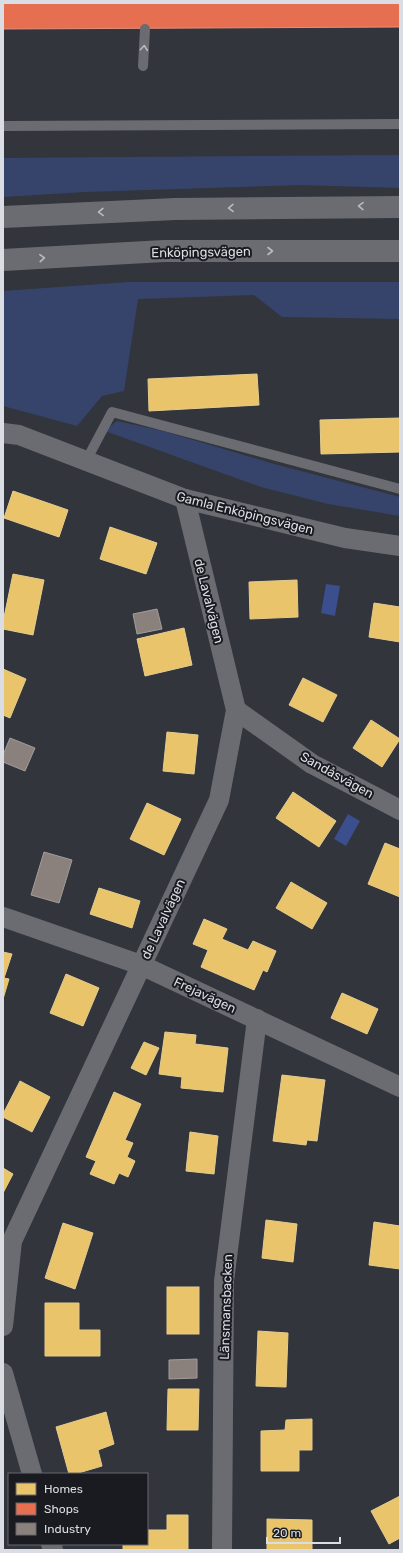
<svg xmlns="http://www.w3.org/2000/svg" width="403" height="1553" font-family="Rubik,sans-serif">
<rect width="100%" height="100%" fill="#32353c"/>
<g fill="#36446b">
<polygon points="400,155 400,188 301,185 85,192 3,197 3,158"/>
<polygon points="129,282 400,282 400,319 282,317 254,295 138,299 124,391 102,396 77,426 3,406 3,291"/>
<polygon points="117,421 163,431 274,464 400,497 400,516 328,504 261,487 105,431"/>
</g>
<g fill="#3b4e8e">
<polygon points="326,584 340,586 335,616 321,613"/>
<polygon points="348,814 360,821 346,846 334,839"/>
</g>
<g fill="#e9c46a" stroke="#e4cc8f">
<polygon points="257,374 259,405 149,411 148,379"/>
<polygon points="400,418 400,452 321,454 320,420"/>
<polygon points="13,491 68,510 59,537 4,518"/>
<polygon points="110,527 157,543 146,574 100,559"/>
<polygon points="13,574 44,580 33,635 3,629 3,622"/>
<polygon points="297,580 298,617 250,619 249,582"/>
<polygon points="374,603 400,607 400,642 369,637"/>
<polygon points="184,628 192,665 145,676 137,639"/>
<polygon points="3,669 26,679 10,718 3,715"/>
<polygon points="303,678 337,695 323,722 289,705"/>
<polygon points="371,720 400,739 382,767 353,748"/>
<polygon points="167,732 198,735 194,774 163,771"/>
<polygon points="293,792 336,821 319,847 276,818"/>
<polygon points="147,803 181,819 164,855 130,839"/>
<polygon points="385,843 400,849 400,897 368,884"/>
<polygon points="291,882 327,903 312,929 276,908"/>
<polygon points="99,888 140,901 132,928 90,914"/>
<polygon points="204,919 227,929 222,939 248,950 253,941 276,951 267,972 263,970 254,990 201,967 208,950 193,944"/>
<polygon points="3,952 12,954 4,978 9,979 3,999"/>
<polygon points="66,974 99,988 83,1026 50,1013"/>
<polygon points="342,993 378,1009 367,1034 331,1018"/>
<polygon points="165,1032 196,1035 195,1044 228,1048 223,1092 181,1088 182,1077 159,1074"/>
<polygon points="144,1042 159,1048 146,1075 131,1068"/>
<polygon points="282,1075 325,1080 317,1141 307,1140 306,1145 273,1141"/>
<polygon points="20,1081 50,1097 32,1132 3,1117 3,1114"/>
<polygon points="114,1092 141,1104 125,1140 133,1143 127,1157 135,1161 128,1177 119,1173 114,1184 90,1174 96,1161 86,1157"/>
<polygon points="190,1132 218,1136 214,1174 186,1171"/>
<polygon points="3,1168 13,1174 3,1193"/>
<polygon points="266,1220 297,1224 293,1262 262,1258"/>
<polygon points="374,1222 400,1226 400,1269 369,1265"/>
<polygon points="63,1223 93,1233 75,1289 45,1278"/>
<rect x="167" y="1287" width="32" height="47"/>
<polygon points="45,1303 79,1303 79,1330 100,1330 100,1356 45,1356"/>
<polygon points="258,1331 288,1333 286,1387 256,1386"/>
<polygon points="168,1389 199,1389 198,1430 167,1430"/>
<polygon points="106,1412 114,1444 98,1450 102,1466 75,1474 69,1474 56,1427"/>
<polygon points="312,1419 312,1450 299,1450 299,1471 261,1471 261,1431 285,1430 286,1420"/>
<polygon points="400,1496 400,1538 389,1544 371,1511"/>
<polygon points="167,1515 188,1515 188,1550 123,1550 123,1544 147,1544 147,1530 167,1530"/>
<polygon points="267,1519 312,1520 312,1550 267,1550"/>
</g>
<polygon fill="#e76f51" stroke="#e3907d" points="3,3 400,3 400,27 3,29"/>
<g fill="#8a817c" stroke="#a29d9b">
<polygon points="157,609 162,629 137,634 133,614"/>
<polygon points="10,738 35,748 25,771 3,762 3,755"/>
<polygon points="44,852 72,860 59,903 31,895"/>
<polygon points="197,1359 197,1378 169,1379 169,1360"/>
</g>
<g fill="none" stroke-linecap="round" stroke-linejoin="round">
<g stroke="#6a6c71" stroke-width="10">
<polyline points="143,66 145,29"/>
<polyline points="3,126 400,124"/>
<polyline points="86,461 112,412 400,489"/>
</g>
<g stroke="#6a6c71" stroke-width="20">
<polyline points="3,433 19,435 185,499 345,538 400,546"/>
<polyline points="236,710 312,764 400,810"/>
<polyline points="3,917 141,965 400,1087"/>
<polyline points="3,1326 12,1241 219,800 236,710 185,499"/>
<polyline points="3,1373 32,1474"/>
<polyline points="51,1544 53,1550"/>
<polyline points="222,1550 224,1281 257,1019"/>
</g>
<g stroke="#6a6c71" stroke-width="22">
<polyline points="3,217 175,209 400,207"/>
<polyline points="3,260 164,251 400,251"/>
</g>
</g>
<defs><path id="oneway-chevron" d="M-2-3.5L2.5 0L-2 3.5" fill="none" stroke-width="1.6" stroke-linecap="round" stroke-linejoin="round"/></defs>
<g stroke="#b8bbc2">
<use href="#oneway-chevron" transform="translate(144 48) rotate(-85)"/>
<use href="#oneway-chevron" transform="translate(361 206) rotate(-179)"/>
<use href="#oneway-chevron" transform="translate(231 208) rotate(179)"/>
<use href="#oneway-chevron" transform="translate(101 212) rotate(178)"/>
<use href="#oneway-chevron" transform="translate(270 251)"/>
<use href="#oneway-chevron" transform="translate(42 258) rotate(-3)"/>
</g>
<g text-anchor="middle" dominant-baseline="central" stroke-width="4" stroke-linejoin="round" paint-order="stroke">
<g font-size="13" fill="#dadde4" stroke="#191b21">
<text transform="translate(201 252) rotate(-1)">Enköpingsvägen</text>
<text transform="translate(245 513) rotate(14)">Gamla Enköpingsvägen</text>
<text transform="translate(209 601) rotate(76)">de Lavalvägen</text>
<text transform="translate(337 775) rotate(29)">Sandåsvägen</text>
<text transform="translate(163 919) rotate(-65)">de Lavalvägen</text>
<text transform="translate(205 995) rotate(25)">Frejavägen</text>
<text transform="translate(226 1307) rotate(-88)">Länsmansbacken</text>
</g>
</g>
<rect width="403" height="1553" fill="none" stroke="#dadde4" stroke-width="8"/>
<rect x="8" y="1473" width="140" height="72" fill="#191b21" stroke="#66696f"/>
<rect x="16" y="1483" width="20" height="12" fill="#e9c46a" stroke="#66696f"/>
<text x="44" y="1493" font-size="12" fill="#dadde4">Homes</text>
<rect x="16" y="1503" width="20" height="12" fill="#e76f51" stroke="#66696f"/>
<text x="44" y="1513" font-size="12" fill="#dadde4">Shops</text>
<rect x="16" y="1523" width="20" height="12" fill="#8a817c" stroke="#66696f"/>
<text x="44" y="1533" font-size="12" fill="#dadde4">Industry</text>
<path d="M267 1537v6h73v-6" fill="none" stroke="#dadde4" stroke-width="2"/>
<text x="273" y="1537" font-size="12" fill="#dadde4" stroke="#191b21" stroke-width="3" paint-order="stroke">20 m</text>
</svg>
